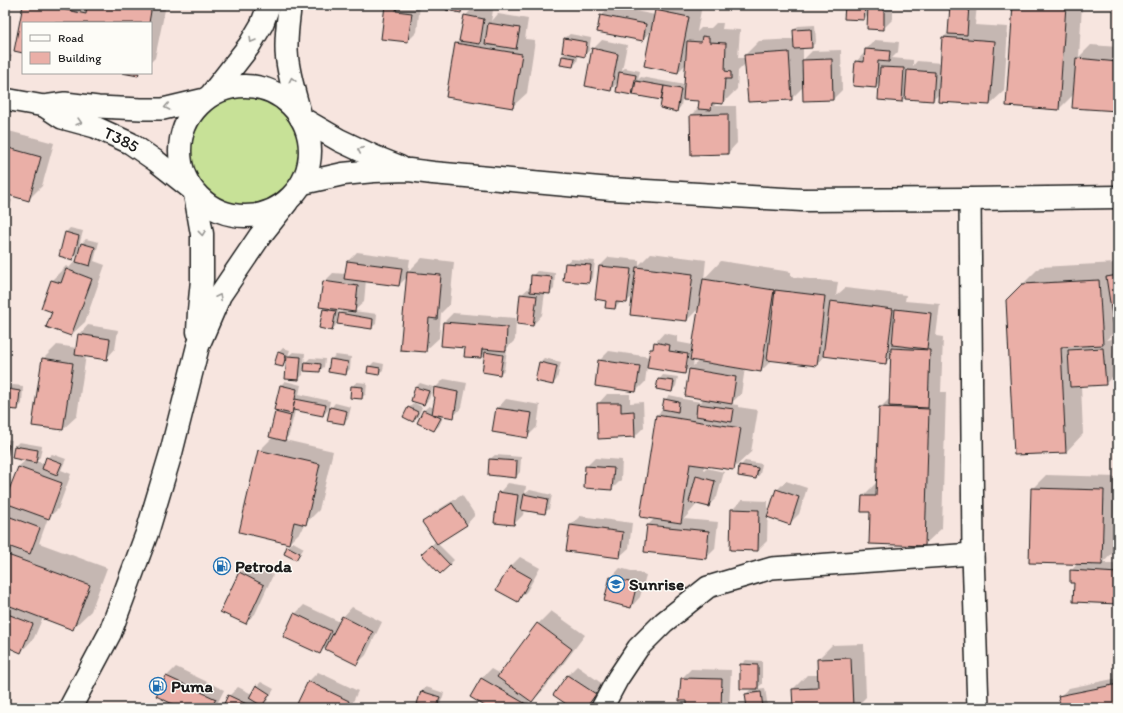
<svg xmlns="http://www.w3.org/2000/svg" width="1123" height="713" font-family="Itim,sans-serif">
<rect width="100%" height="100%" fill="#f7e5df"/>
<filter id="ink" filterUnits="userSpaceOnUse"><feTurbulence type="fractalNoise" baseFrequency=".025" numOctaves="2"/><feDisplacementMap in="SourceGraphic" scale="8" xChannelSelector="R" yChannelSelector="G"/><feConvolveMatrix kernelMatrix="1 2 1 2 8 2 1 2 1" color-interpolation-filters="sRGB"/></filter>
<g filter="url(#ink)">
<circle fill="#c7e197" stroke="#727e5a" cx="244" cy="150" r="56"/>
<g fill="#0003" fill-rule="evenodd">
<polygon points="24,5 166,5 155,58 151,62 151,23 23,23 23,52 15,50"/>
<polygon points="386,5 420,5 417,32 408,41"/>
<polygon points="448,5 465,5 465,7 460,11"/>
<polygon points="662,5 702,5 697,32 701,28 711,28 716,23 723,23 722,29 740,30 738,58 746,58 745,55 759,41 795,39 794,30 798,26 815,25 816,42 811,47 803,47 803,60 812,51 841,50 842,90 833,99 804,86 791,99 744,59 744,65 738,71 737,89 723,103 717,102 714,106 736,106 737,143 728,153 691,115 699,107 700,100 682,99 681,106 677,111 662,100 634,94 635,91 632,94 618,82 611,90 593,49 602,40 627,45 622,70 625,68 640,71 638,80 641,77 685,85 686,64 678,72 652,30 642,40 601,16 611,6 655,15 656,11"/>
<polygon points="846,5 893,5 893,19 883,29 869,14 864,19"/>
<polygon points="951,5 977,5 975,25 1008,27 1004,91 990,104 940,93 933,100 906,96 902,101 880,82 876,87 856,62 865,52 866,49 875,40 899,42 898,52 892,58 913,60 913,66 917,61 941,63 943,38 949,32"/>
<polygon points="1014,5 1082,5 1079,57 1091,45 1118,47 1118,110 1075,93 1059,109"/>
<polygon points="474,7 493,10 491,22 498,14 528,19 525,39 535,40 527,93 513,106 456,44 461,38 465,16"/>
<polygon points="570,34 591,38 589,51 584,55 579,54 577,62 573,66 562,56 566,52 563,51 565,38"/>
<polygon points="5,52 12,56 5,69"/>
<polygon points="5,130 54,143 42,186 28,200 5,193"/>
<polygon points="5,198 12,200 9,211 5,215"/>
<polygon points="70,228 83,231 79,246 86,239 99,242 94,261 105,265 85,322 71,335 53,311 42,307 52,280 66,266 69,268 77,259 80,251 72,259 66,232"/>
<polygon points="357,252 410,259 408,272 422,258 454,262 450,304 441,313 439,338 425,351 408,276 399,285 366,280 364,302 354,311 377,314 376,324 371,328 338,316 344,309 339,309 336,325 332,330 320,327 324,309 326,307 324,282 333,273 346,274 348,261"/>
<path d="M651 253 706 260 704 279 721 261 791 272V277L838 282 836 296 845 288 906 295 905 301 940 304 936 336 943 337 941 392H946L942 528 924 545 871 511 863 496 878 481 880 408 890 398 892 357 885 363 826 355 816 365 772 360 761 371 745 368 741 394 730 404 738 405V407L758 410 751 452 733 469 704 465V470L706 468 724 472 717 497 708 506 698 503 684 519 718 522 715 549 706 558 648 525 655 518 657 415 663 409 665 400 669 395 683 398V399L701 402 704 398 686 395 690 367 684 373 647 367 645 382 636 391 599 361 609 351 650 357 651 350 654 347 655 343 664 333 678 336 677 342 693 345 699 308 687 320 634 295 626 302H621L615 308 607 300 596 298 600 266 609 257 639 260V265ZM694 360 699 361 693 366Z"/>
<polygon points="571,259 595,261 593,278 589,282 566,263"/>
<polygon points="1117,263 1117,268 1118,267 1118,347 1115,331 1106,340 1112,339 1114,375 1105,384 1081,385 1083,434 1066,452 1022,285 1040,267"/>
<polygon points="537,271 555,273 554,289 550,293 545,292 542,315 533,325 521,295 531,286 532,276"/>
<polygon points="453,313 516,318 515,340 505,350 507,350 504,370 500,374 483,371 486,352 481,357 466,347 444,322"/>
<polygon points="88,325 118,330 115,349 106,359 86,355 77,416 63,429 33,425 43,359 57,345 77,348 79,335"/>
<polygon points="283,348 290,350 288,356 293,352 305,353 304,364 310,358 325,359 324,367 319,371 303,369 303,375 298,379 288,361 283,366 278,353"/>
<polygon points="336,355 351,357 350,369 345,374 331,359"/>
<polygon points="544,358 561,362 557,379 553,384 540,362"/>
<polygon points="374,362 384,364 383,370 378,374 369,367"/>
<polygon points="663,375 678,377 676,386 672,391 659,380"/>
<polygon points="444,379 467,383 462,407 453,417 444,415 439,426 434,430 419,422 424,410 429,406 434,408 437,396 435,388"/>
<polygon points="285,381 301,385 299,394 330,401 328,410 323,415 295,409 293,411 295,411 289,435 285,440 333,451 319,510 305,524 304,523 303,529 289,543 259,451 273,437 270,436 276,412 278,410 281,385"/>
<polygon points="357,382 367,383 366,394 361,398 352,386"/>
<polygon points="420,383 433,387 429,399 424,404 416,387"/>
<polygon points="13,385 23,386 22,404 17,409 9,390"/>
<polygon points="607,394 630,394 630,403 643,402 644,427 635,436 599,437 598,404"/>
<polygon points="506,399 540,405 537,427 527,437 497,409"/>
<polygon points="335,403 351,407 348,419 344,423 331,408"/>
<polygon points="414,403 422,407 418,416 413,421 409,408"/>
<polygon points="5,439 12,440 10,453 6,458"/>
<polygon points="19,442 42,446 40,457 36,461 45,464 47,458 52,454 66,459 61,470 71,474 58,509 48,518 39,543 107,568 91,611 73,628 43,617 34,638 21,652 5,645 5,506 8,503 5,502 18,467 26,460 15,446"/>
<polygon points="495,455 521,457 520,472 516,477 490,459"/>
<polygon points="595,458 622,460 621,480 612,489 586,467"/>
<polygon points="745,461 762,464 760,474 756,478 740,466"/>
<polygon points="1046,475 1117,477 1116,533 1118,530 1118,550 1117,548 1103,563 1118,563 1118,603 1075,582 1071,571 1078,563 1032,489"/>
<polygon points="786,481 807,488 799,514 790,523 777,490"/>
<polygon points="508,483 526,486 525,494 530,490 552,495 549,509 545,513 524,509 523,515 514,524 499,493"/>
<polygon points="462,495 475,515 466,525 437,543 454,560 441,573 422,554 436,541 424,522 433,513"/>
<polygon points="742,500 768,501 767,541 758,550 732,510"/>
<polygon points="580,516 632,523 629,548 619,557 571,525"/>
<polygon points="293,542 304,548 300,554 296,559 288,547"/>
<polygon points="520,557 540,568 527,591 517,601 497,589 511,566"/>
<polygon points="249,564 273,575 255,614 245,623 240,573"/>
<polygon points="620,568 646,575 640,597 631,607 611,578"/>
<polygon points="304,605 340,622 343,617 352,607 382,622 366,655 357,664 329,644 319,653 295,614"/>
<polygon points="551,611 585,635 545,688 532,701 530,700 526,708 490,708 471,697 482,678 491,669 500,674 538,624"/>
<polygon points="864,644 866,697 855,708 794,708 793,689 807,675 819,675 818,659 832,645"/>
<polygon points="746,660 762,661 762,684 756,689 765,688 768,708 748,708 746,694 750,690 755,689 741,665"/>
<polygon points="577,666 604,685 587,708 573,708 554,695 568,675"/>
<polygon points="176,667 224,690 215,708 183,708 158,696 167,676"/>
<polygon points="691,669 731,670 729,708 688,708 688,700 680,700 682,678"/>
<polygon points="318,672 358,691 350,708 296,708 309,681"/>
<polygon points="1118,678 1118,707 1114,708 1062,708 1059,697 1069,688"/>
<polygon points="261,682 274,689 267,701 262,705 260,708 223,708 229,696 238,687 252,694 257,686"/>
<polygon points="426,687 444,693 440,705 437,708 431,708 422,691"/>
</g>
<g fill="#eaafa7" stroke="#1c1c1c">
<polygon points="23,5 43,5 86,14 87,5 152,5 149,23 23,23 23,53 14,51"/>
<polygon points="385,5 397,5 396,11 412,13 408,42 381,39"/>
<polygon points="447,5 462,5 461,13 446,10"/>
<polygon points="845,5 865,5 864,20 844,19"/>
<polygon points="868,5 884,5 884,30 867,29"/>
<polygon points="950,5 969,5 967,35 948,34"/>
<polygon points="1013,5 1066,5 1059,110 1006,106"/>
<polygon points="655,10 689,17 678,73 644,66"/>
<polygon points="464,15 484,19 480,44 459,41"/>
<polygon points="600,15 646,24 643,41 597,32"/>
<polygon points="488,23 520,28 516,49 485,44"/>
<polygon points="811,29 812,48 794,49 793,30"/>
<polygon points="702,36 709,37 709,42 726,43 725,71 731,72 731,79 725,79 723,104 712,103 711,110 698,109 699,101 683,100 687,41 701,42"/>
<polygon points="942,37 995,41 990,105 938,102"/>
<polygon points="564,38 587,42 585,57 562,52"/>
<polygon points="455,43 522,54 513,108 446,97"/>
<polygon points="592,48 618,54 611,91 585,86"/>
<polygon points="865,49 890,51 889,62 878,61 876,88 853,86 855,61 864,62"/>
<polygon points="789,52 792,100 748,102 744,55"/>
<polygon points="562,56 575,58 573,67 560,65"/>
<polygon points="1076,58 1118,62 1118,111 1072,108"/>
<polygon points="832,59 833,100 803,101 802,60"/>
<polygon points="880,67 904,68 902,102 878,100"/>
<polygon points="907,70 935,72 933,101 905,99"/>
<polygon points="619,72 636,75 632,95 616,92"/>
<polygon points="122,73 139,73 138,76"/>
<polygon points="636,81 664,86 661,100 633,95"/>
<polygon points="664,86 681,89 677,112 660,108"/>
<polygon points="728,114 728,154 691,155 690,115"/>
<polygon points="5,147 41,157 29,201 5,194"/>
<polygon points="65,232 79,236 73,260 59,256"/>
<polygon points="81,243 95,247 90,266 76,262"/>
<polygon points="347,261 402,268 399,286 344,279"/>
<polygon points="565,263 591,265 589,283 563,281"/>
<polygon points="599,266 631,269 627,303 616,302 615,309 605,308 606,301 595,299"/>
<polygon points="636,267 693,274 687,321 630,315"/>
<polygon points="66,269 92,279 71,336 46,327 52,312 41,308 51,280 61,283"/>
<polygon points="407,272 441,275 437,319 429,318 426,352 400,350"/>
<polygon points="531,275 552,277 550,294 530,292"/>
<polygon points="1118,275 1118,353 1106,277"/>
<polygon points="703,279 774,290 761,372 690,360"/>
<polygon points="1099,280 1103,345 1061,347 1066,453 1014,455 1006,300 1022,284"/>
<polygon points="323,281 358,286 355,312 319,307"/>
<polygon points="775,290 825,296 817,366 767,360"/>
<polygon points="520,294 537,296 533,326 517,324"/>
<polygon points="830,301 893,309 886,364 823,356"/>
<polygon points="323,309 336,311 332,331 319,328"/>
<polygon points="895,309 931,313 927,349 892,345"/>
<polygon points="339,313 373,319 372,329 337,324"/>
<polygon points="443,322 507,327 506,351 482,349 481,358 464,357 465,348 441,346"/>
<polygon points="78,334 110,339 107,360 75,355"/>
<polygon points="654,342 670,345 669,351 688,354 685,374 647,368 650,349 653,349"/>
<polygon points="891,348 930,350 928,408 889,406"/>
<polygon points="1103,348 1106,385 1070,387 1068,350"/>
<polygon points="278,352 286,355 283,367 274,365"/>
<polygon points="485,352 503,355 500,375 482,372"/>
<polygon points="287,356 301,357 299,380 285,379"/>
<polygon points="42,358 73,363 63,430 32,426"/>
<polygon points="330,359 348,362 346,375 328,372"/>
<polygon points="598,360 640,366 636,392 595,386"/>
<polygon points="305,362 321,364 320,372 304,371"/>
<polygon points="539,362 557,366 553,385 535,381"/>
<polygon points="368,366 380,368 379,375 367,373"/>
<polygon points="689,369 736,377 732,404 685,396"/>
<polygon points="658,379 674,381 672,392 656,389"/>
<polygon points="280,385 297,389 292,414 274,410"/>
<polygon points="351,386 363,387 362,399 350,398"/>
<polygon points="415,387 429,391 424,405 411,401"/>
<polygon points="434,387 458,392 454,418 432,414 435,397 433,397"/>
<polygon points="8,389 20,391 18,410 6,409"/>
<polygon points="295,399 326,405 323,416 293,410"/>
<polygon points="664,399 679,402 678,412 662,409"/>
<polygon points="597,403 621,403 621,412 634,411 635,437 598,439"/>
<polygon points="697,404 734,409 732,422 696,416"/>
<polygon points="330,407 347,411 344,424 327,421"/>
<polygon points="408,407 418,412 413,422 403,417"/>
<polygon points="879,407 929,409 925,546 869,544 870,512 861,512 862,496 876,496"/>
<polygon points="496,408 532,413 528,438 492,432"/>
<polygon points="423,410 441,418 434,431 417,423"/>
<polygon points="275,412 291,416 285,441 269,437"/>
<polygon points="656,415 741,428 734,470 690,464 681,523 640,517"/>
<polygon points="5,444 9,445 6,459 5,459"/>
<polygon points="14,446 38,450 36,463 12,458"/>
<polygon points="258,450 320,464 306,525 294,522 289,544 239,532"/>
<polygon points="46,457 62,463 57,475 42,469"/>
<polygon points="489,459 517,461 516,478 488,475"/>
<polygon points="739,465 758,468 756,479 738,476"/>
<polygon points="585,466 614,468 612,490 584,488"/>
<polygon points="18,467 62,483 49,519 5,503 5,500"/>
<polygon points="696,476 715,481 709,507 689,502"/>
<polygon points="1031,488 1104,490 1102,565 1029,563"/>
<polygon points="776,489 799,497 790,525 767,517"/>
<polygon points="498,492 518,495 514,525 494,523"/>
<polygon points="524,494 548,499 545,514 521,510"/>
<polygon points="452,503 467,525 437,544 422,522"/>
<polygon points="731,509 759,510 758,551 730,550"/>
<polygon points="5,515 40,528 30,554 5,545"/>
<polygon points="570,525 623,532 620,558 566,551"/>
<polygon points="647,525 709,531 706,559 644,552"/>
<rect x="1116" y="531" width="2" height="20"/>
<polygon points="431,545 450,565 440,574 421,554"/>
<polygon points="287,546 300,553 296,560 284,554"/>
<polygon points="5,554 90,585 73,630 5,604"/>
<polygon points="510,566 531,578 518,602 496,590"/>
<polygon points="1070,570 1118,573 1118,604 1073,602 1074,583 1070,583"/>
<polygon points="239,572 264,585 246,624 220,612"/>
<polygon points="610,577 637,584 631,608 604,601"/>
<polygon points="5,613 33,624 21,653 5,646"/>
<polygon points="294,613 331,631 320,654 283,637"/>
<polygon points="342,616 373,632 357,665 325,649"/>
<polygon points="537,623 572,649 532,702 497,677"/>
<polygon points="851,658 853,708 793,708 792,689 818,688 817,659"/>
<polygon points="740,664 758,665 758,689 740,689"/>
<polygon points="567,675 596,694 586,708 572,708 553,695"/>
<polygon points="166,676 216,699 211,708 181,708 156,696"/>
<polygon points="481,678 526,704 523,708 488,708 470,697"/>
<polygon points="681,678 722,679 721,708 687,708 687,701 679,701"/>
<polygon points="308,681 349,701 346,708 295,708"/>
<polygon points="1118,684 1118,708 1061,708 1058,696"/>
<polygon points="256,685 270,694 262,706 249,698"/>
<polygon points="421,691 440,697 437,708 428,708 417,704"/>
<polygon points="761,692 763,708 747,708 745,694"/>
<polygon points="228,695 255,708 222,708"/>
</g>
<g fill="none" stroke-linecap="round" stroke-linejoin="round">
<g stroke="#1c1c1c" stroke-width="24">
<g id="minor">
<polyline points="5,99 44,106 65,103 98,107 141,109 163,109 205,99"/>
<path id="s1" d="M44 106 62 118 95 127 130 143 156 161 190 188"/>
<polyline points="970,199 973,554 978,708"/>
<polyline points="602,708 618,678 638,648 664,622 708,587 772,568 973,554"/>
</g>
</g>
<g stroke="#1c1c1c" stroke-width="25">
<g id="highway">
<path d="M290 5C288 22 285 40 287 57 289 78 296 98 301 118L339 140 375 157 400 167"/>
<circle cx="245" cy="151" r="65"/>
<polyline points="211,95 249,46 262,24 269,5"/>
<polyline points="303,183 343,174 374,171 409,170 433,173 611,189 802,200 970,199 1118,197"/>
<polyline points="195,194 202,234 202,280 199,311 198,332"/>
<polyline points="70,708 110,633 147,533 171,453 198,346 220,295 260,236 287,202"/>
</g>
</g>
<use href="#minor" stroke="#fdfcf7" stroke-width="21"/>
<use href="#highway" stroke="#fdfcf7" stroke-width="22"/>
</g>
<defs><path id="oneway-chevron" d="M-2-3.5L2.5 0L-2 3.5" fill="none" stroke-width="1.6" stroke-linecap="round" stroke-linejoin="round"/></defs>
<g stroke="#989794">
<use href="#oneway-chevron" transform="translate(252 40) rotate(121)"/>
<use href="#oneway-chevron" transform="translate(292 80) rotate(-102)"/>
<use href="#oneway-chevron" transform="translate(167 107) rotate(169)"/>
<use href="#oneway-chevron" transform="translate(79 122) rotate(16)"/>
<use href="#oneway-chevron" transform="translate(360 150) rotate(-155)"/>
<use href="#oneway-chevron" transform="translate(202 233) rotate(84)"/>
<use href="#oneway-chevron" transform="translate(219 297) rotate(-63)"/>
</g>
</g>
<defs>
<g id="fuel-ring" transform="scale(0.9)"><circle r="9.5" fill="#fdfcf7" stroke="#1f6fb2" stroke-width="1.5"/><path d="M-5.5-6h7V0h2V4h1.3V-2.5L3-4.5l.8-.8L6-3V5H2.5V1h-1V6h-7ZM-4.2-4.7v3.2H.2V-4.7Z" fill="#1f6fb2"/></g>
<g id="school-ring" transform="scale(0.9)"><circle r="9.5" fill="#fdfcf7" stroke="#1f6fb2" stroke-width="1.5"/><path d="M0-5L7-2L0 1L-7-2ZM-4 1L0 2.5L4 1V4Q0 6-4 4Z" fill="#1f6fb2"/></g>
</defs>
<g fill-rule="evenodd">
<use href="#fuel-ring" x="222" y="566"/>
<use href="#school-ring" x="616" y="584"/>
<use href="#fuel-ring" x="158" y="686"/>
</g>
<g text-anchor="middle" dominant-baseline="central" stroke-width="3" stroke-linejoin="round" paint-order="stroke">
<g font-size="17" fill="#1c1c1c" stroke="#fdfcf7">
<text stroke="none"><textPath href="#s1" startOffset="85">T385</textPath></text>
</g>
<g font-size="17" font-weight="bold" fill="#1c1c1c" stroke="#fdfcf7" text-anchor="start">
<text x="235" y="566">Petroda</text>
<text x="629" y="584">Sunrise</text>
<text x="171" y="686">Puma</text>
</g>
</g>
<rect width="1123" height="713" fill="none" stroke="#fdfcf7" stroke-width="20"/>
<rect x="10" y="10" width="1103" height="693" fill="none" stroke="#1c1c1c" stroke-width="1.5" filter="url(#ink)"/>
<rect x="22" y="22" width="130" height="52" fill="#fdfcf7" stroke="#a3a29f"/>
<rect x="30" y="35" width="20" height="6" fill="#fdfcf7" stroke="#a3a29f"/>
<text x="58" y="42" font-size="12" fill="#1c1c1c">Road</text>
<rect x="30" y="52" width="20" height="12" fill="#eaafa7" stroke="#a3a29f"/>
<text x="58" y="62" font-size="12" fill="#1c1c1c">Building</text>
</svg>
